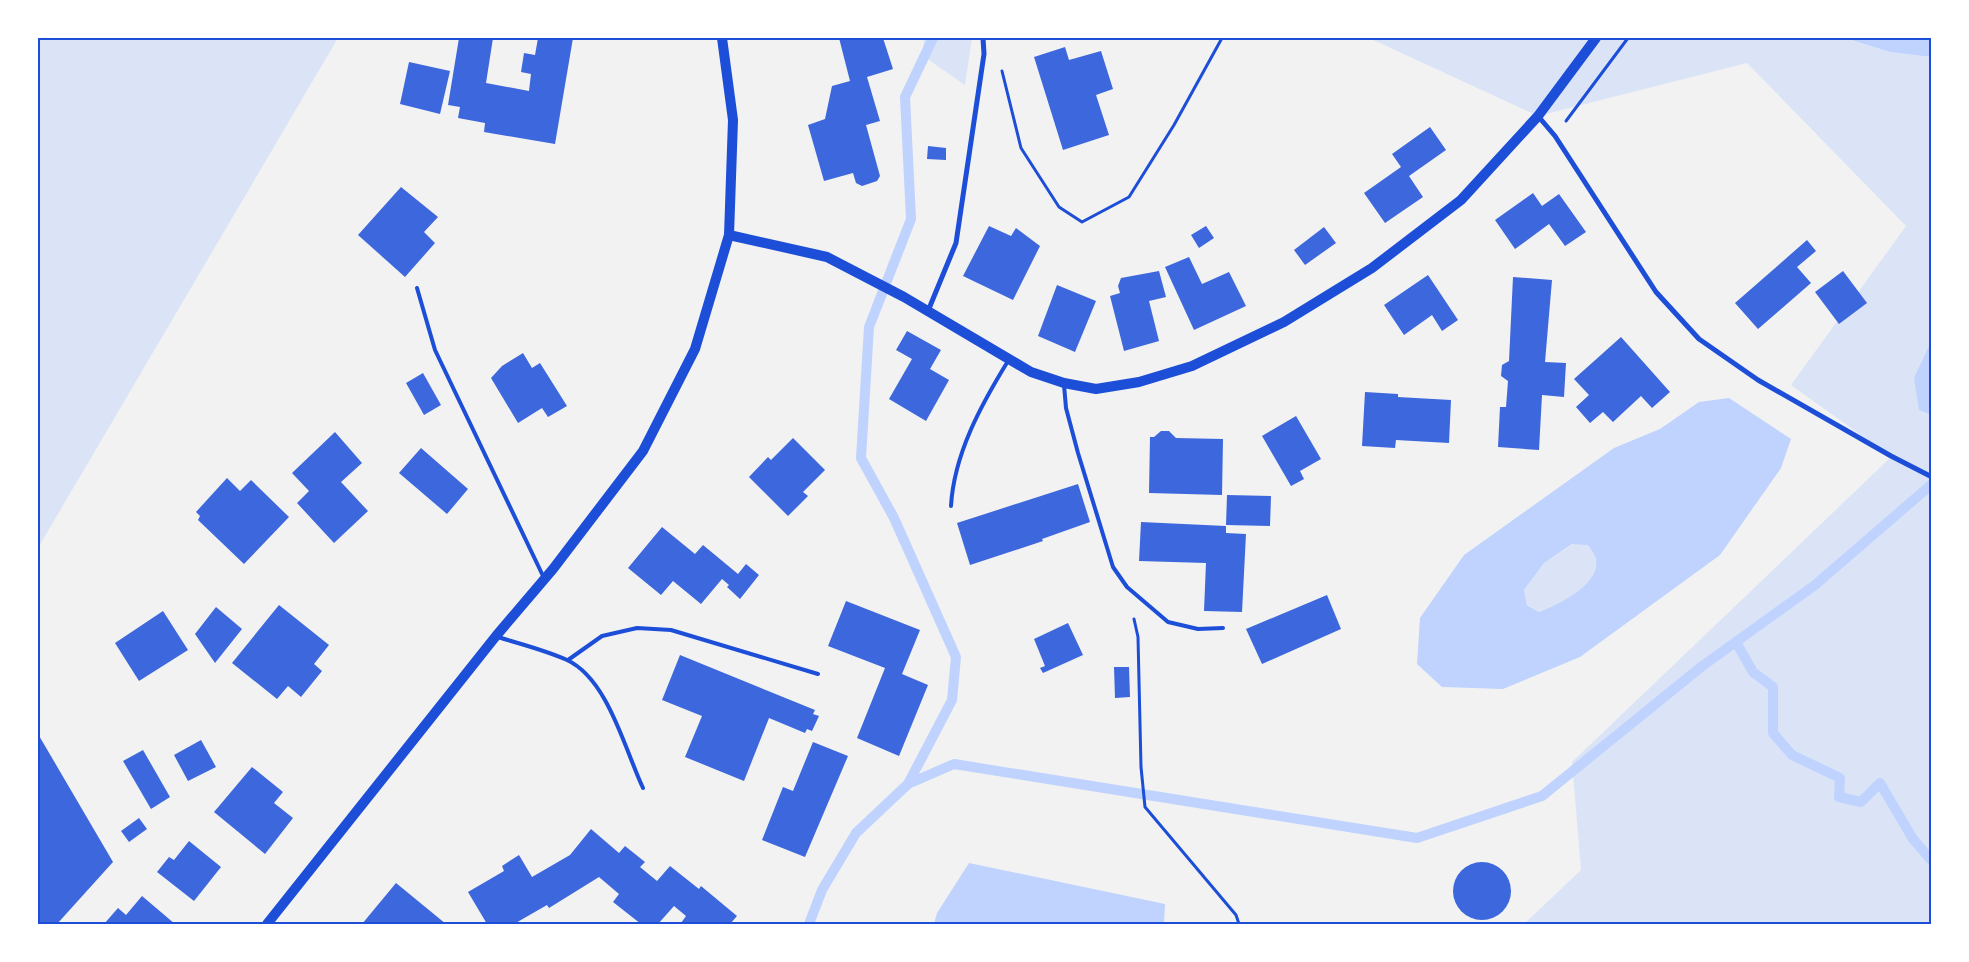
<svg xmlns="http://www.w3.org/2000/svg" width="1969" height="962" font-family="Bitter,serif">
<rect width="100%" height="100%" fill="#f2f2f2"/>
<g fill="#dbe4f7">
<polygon points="38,38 338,38 38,548"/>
<polygon points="924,38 972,38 965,85 923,56"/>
<polygon points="1369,38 1845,38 1890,52 1931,57 1931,924 1524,924 1581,870 1572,762 1891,457 1791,385 1906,226 1747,63 1538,116"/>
<path d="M1573 544H1588C1590 548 1595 554 1596 558 1600 585 1559 604 1539 612L1527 604 1524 590 1544 563Z"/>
</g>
<g fill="#bfd3fe" fill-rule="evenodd">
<polygon points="1845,38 1931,38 1931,57 1890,52"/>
<polygon points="1931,342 1932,415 1919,410 1914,378"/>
<path d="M1729 398 1791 439 1781 468 1720 555 1580 657 1503 689 1442 687 1417 664 1420 618 1464 555 1614 448 1660 429 1699 402ZM1572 544 1588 545C1590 548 1595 554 1596 559 1600 585 1559 604 1539 612L1527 605 1524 590 1544 563Z"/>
<polygon points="969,863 1165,904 1164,924 934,924 937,913"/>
</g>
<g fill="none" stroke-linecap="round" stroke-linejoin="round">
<g stroke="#bfd3fe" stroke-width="10">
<polyline points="1736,642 1753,672 1773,687 1773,733 1792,755 1840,778 1839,797 1861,802 1880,783 1913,839 1932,861"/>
<polyline points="908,784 952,700 956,657 894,518 861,458 869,327 911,219 905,97 933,38"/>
<polyline points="809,924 822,890 856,833 908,784 954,764 1417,838 1542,796 1701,667 1815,585 1932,484"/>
</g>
</g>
<g fill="#3d67dc">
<polygon points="459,38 493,38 486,83 529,91 531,74 521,72 524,53 535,55 538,38 573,38 555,144 484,132 485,123 458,118 460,107 448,105"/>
<polygon points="839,38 883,38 893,69 867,77 880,121 866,125 880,176 877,181 862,186 856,183 853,173 824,181 808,125 825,119 832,86 850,81"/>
<polygon points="1065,47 1069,60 1101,51 1113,89 1096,95 1109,135 1063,150 1034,57"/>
<polygon points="409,62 450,71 440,114 400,104"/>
<polygon points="1430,127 1446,150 1409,176 1423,197 1385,223 1364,193 1401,167 1392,154"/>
<polygon points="928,146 946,148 946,160 927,159"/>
<polygon points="401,187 438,217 424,232 435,243 405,277 358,235"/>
<polygon points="1533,193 1542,206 1559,194 1586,232 1565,246 1549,224 1515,249 1495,220"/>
<polygon points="989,226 1011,236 1016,228 1040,246 1013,300 963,276"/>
<polygon points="1206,226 1214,238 1199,248 1191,235"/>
<polygon points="1324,227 1336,243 1305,265 1294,250"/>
<polygon points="1807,240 1816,251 1797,267 1811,283 1758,329 1735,303"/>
<polygon points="1189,257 1202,284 1229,272 1246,306 1194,330 1165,267"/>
<polygon points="1159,271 1166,297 1149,301 1159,341 1124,351 1110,296 1120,293 1118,286 1121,278"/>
<polygon points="1843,271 1867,303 1839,324 1815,292"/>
<polygon points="1428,275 1458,320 1442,331 1432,315 1404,335 1384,305"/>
<polygon points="1513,277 1552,280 1545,362 1566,363 1564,397 1542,395 1539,450 1498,447 1500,407 1506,407 1508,381 1501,376 1502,365 1509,361"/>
<polygon points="1057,285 1096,301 1075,352 1038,336"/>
<polygon points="907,331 941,350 930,369 949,380 926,421 889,399 912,359 896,350"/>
<polygon points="1621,337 1670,392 1652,408 1641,396 1613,422 1603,412 1590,423 1576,407 1589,395 1574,379"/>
<polygon points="523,353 532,368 540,363 567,406 548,417 542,408 518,423 491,378 502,366"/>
<polygon points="423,373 441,405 424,415 406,383"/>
<polygon points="1365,392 1398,394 1398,397 1451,400 1449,443 1396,440 1395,448 1362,446"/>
<polygon points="1296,416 1321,459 1300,471 1304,479 1291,486 1262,436"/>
<polygon points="1161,431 1169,431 1176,438 1223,439 1222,495 1149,493 1150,437 1154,437"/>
<polygon points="335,432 362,463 341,482 368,511 334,543 297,503 309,491 292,473"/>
<polygon points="793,438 825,470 803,492 808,496 788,516 749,477 768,457 771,460"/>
<polygon points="421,448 468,489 447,514 399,473"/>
<polygon points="227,478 240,491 251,480 289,517 244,564 198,520 200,516 196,512"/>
<polygon points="1078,484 1090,522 1042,539 1043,541 970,565 957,523"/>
<polygon points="1227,495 1271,496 1270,526 1226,525"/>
<polygon points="1141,522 1226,526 1226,533 1246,534 1242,612 1204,611 1206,563 1139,561"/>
<polygon points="662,527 695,554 703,545 738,574 746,564 759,575 740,599 727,587 729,585 722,579 701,604 673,581 661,595 628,568"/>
<polygon points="1327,595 1341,629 1262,664 1246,629"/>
<polygon points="846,601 920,630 902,674 928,685 899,756 857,738 885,668 828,646"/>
<polygon points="279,605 329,645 314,664 322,671 301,697 288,686 277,699 232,663"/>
<polygon points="216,607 242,629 215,663 195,634"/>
<polygon points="163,611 188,650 139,681 115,643"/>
<polygon points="1068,623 1083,655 1043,673 1040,668 1045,666 1034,639"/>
<polygon points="680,655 815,710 813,714 819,716 812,731 807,729 805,733 769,718 744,781 685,757 702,716 662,700"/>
<polygon points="1114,667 1129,667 1130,697 1115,698"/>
<polygon points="38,734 113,862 57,924 38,924"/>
<polygon points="201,740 216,767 188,781 174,755"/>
<polygon points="813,742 848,756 805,857 762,840 783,787 793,791"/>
<polygon points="143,750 170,797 151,809 123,761"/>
<polygon points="252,767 283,792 274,803 293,818 265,854 214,812"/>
<polygon points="139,818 147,829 129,842 121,831"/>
<polygon points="591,829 619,853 625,846 645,862 640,867 657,881 670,866 699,889 701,886 737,916 730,924 683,924 681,923 686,916 674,906 658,924 641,924 613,902 619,894 599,877 549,908 547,905 514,924 487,924 468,892 504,871 502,866 519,855 532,877 570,855"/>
<polygon points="189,841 221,867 194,901 157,872 169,857 174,860"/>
<circle cx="1482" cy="891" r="29"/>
<polygon points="396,883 446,924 362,924"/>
<polygon points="142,896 175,924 104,924 118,908 126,915"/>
</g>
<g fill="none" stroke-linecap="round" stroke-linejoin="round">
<g stroke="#1d4ed8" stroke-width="3">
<polyline points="1002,71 1021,148 1059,207 1082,222 1129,197 1174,125 1222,38"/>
<polyline points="1566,121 1628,38"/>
<polyline points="1134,619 1138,637 1141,767 1145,807 1236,915 1239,924"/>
</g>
<g stroke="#1d4ed8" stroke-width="4">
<polyline points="417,288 435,350 544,578"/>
<polyline points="1064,385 1066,408 1078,453 1113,567 1127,587 1168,622 1198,629 1223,628"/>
<path d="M951 506C954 454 981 405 1008 361"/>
<path d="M498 637C520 644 545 650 567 660 608 679 625 750 643 788"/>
<polyline points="568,660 602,636 637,628 671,630 818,674"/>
</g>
<g stroke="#1d4ed8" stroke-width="5">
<polyline points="1538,116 1555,136 1656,292 1699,339 1758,380 1891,456 1932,477"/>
<polyline points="928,311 956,243 984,54 983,38"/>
</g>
<g stroke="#1d4ed8" stroke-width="10">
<polyline points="729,235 827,257 904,297 1031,372 1064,383 1096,389 1139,382 1192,366 1284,322 1372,268 1461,200 1538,116 1596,38"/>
<polyline points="267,924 496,636 553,569 643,451 695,349 729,235 733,120 722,38"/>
</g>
</g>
<rect width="1969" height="962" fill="none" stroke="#ffffff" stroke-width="78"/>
<rect x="39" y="39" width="1891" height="884" fill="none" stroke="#1d4ed8" stroke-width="2"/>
</svg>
